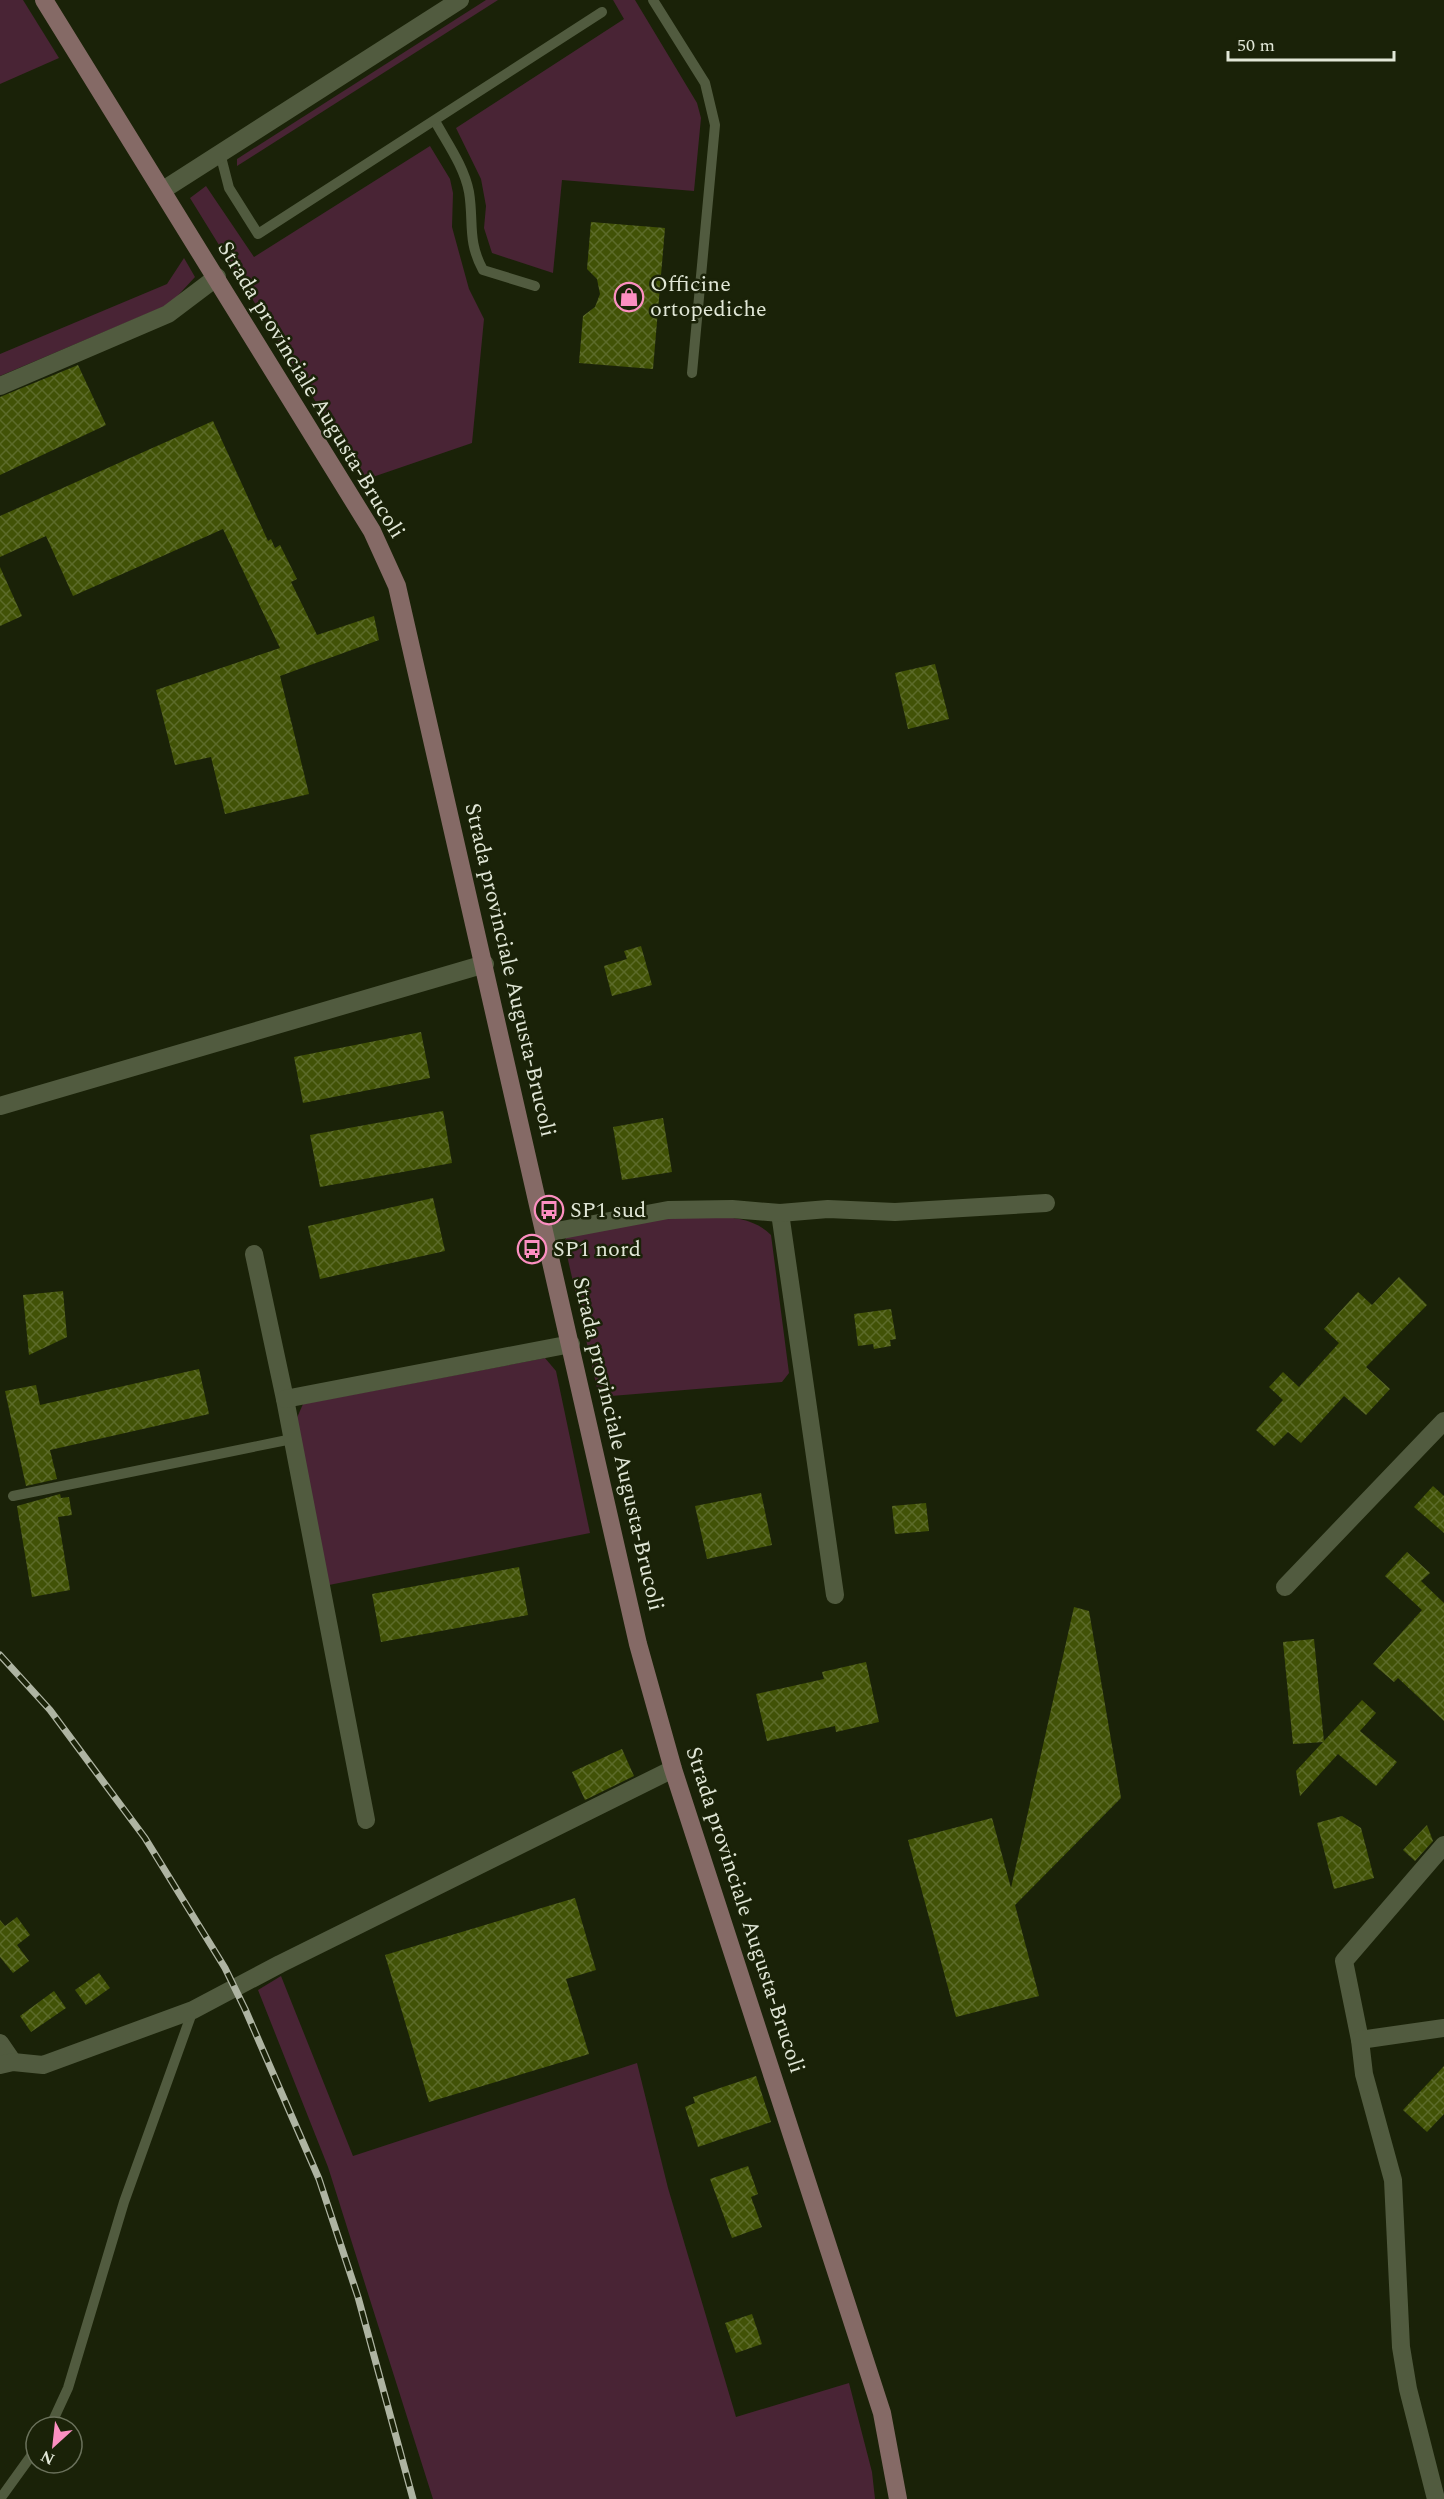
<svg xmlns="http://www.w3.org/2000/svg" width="1444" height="2499" font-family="Spectral,serif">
<defs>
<pattern id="building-cross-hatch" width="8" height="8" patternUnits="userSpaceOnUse" patternTransform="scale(1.5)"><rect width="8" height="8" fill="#415206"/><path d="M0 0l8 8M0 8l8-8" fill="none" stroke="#5c6b2a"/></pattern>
</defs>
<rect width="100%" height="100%" fill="#1a2208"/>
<g fill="#492435">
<polygon points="0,0 23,0 59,58 0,84"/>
<polygon points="486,0 498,0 237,166 237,159"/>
<polygon points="613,0 635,0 697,103 701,118 694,191 562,180 553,273 492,253 484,228 486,206 481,179 456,128 624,19"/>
<polygon points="430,146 450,179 453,193 452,227 469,289 484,319 472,443 364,480 190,198 206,186 254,257"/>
<polygon points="184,258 195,277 170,304 0,376 0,354 167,284"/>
<path d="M715 1216C736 1218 755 1219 771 1235L789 1373 782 1382 599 1397 564 1242 567 1236 653 1219Z"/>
<polygon points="545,1358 556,1371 590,1533 329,1585 296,1420 303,1404"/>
<polygon points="281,1976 353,2156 637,2063 668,2188 736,2417 849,2383 872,2472 875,2499 433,2499 328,2167 258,1990"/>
</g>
<g fill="url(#building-cross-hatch)">
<polygon points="591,222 665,228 653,369 579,363 583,316 595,307 600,294 597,279 587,269"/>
<polygon points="78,365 106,425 0,475 0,397"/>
<polygon points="213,421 268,541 271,539 275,548 280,545 297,579 291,582 317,635 374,616 379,640 280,676 309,794 225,814 211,757 175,765 156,690 280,648 223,529 73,596 46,536 0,557 0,516"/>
<polygon points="0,567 22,616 0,626"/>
<polygon points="935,664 949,719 908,729 895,673"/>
<polygon points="641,946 652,985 612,996 604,966 627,959 624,951"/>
<polygon points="421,1032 430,1078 303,1103 294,1057"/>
<polygon points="443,1111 452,1163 320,1187 310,1135"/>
<polygon points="663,1118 672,1172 622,1180 613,1127"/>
<polygon points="433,1198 445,1251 320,1279 308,1226"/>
<polygon points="1399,1277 1427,1305 1366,1367 1390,1389 1366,1415 1344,1396 1301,1443 1288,1432 1274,1446 1256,1430 1283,1400 1269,1387 1283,1372 1299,1387 1339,1343 1324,1329 1358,1292 1372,1305"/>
<polygon points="63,1291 67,1337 29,1355 23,1295"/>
<polygon points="891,1309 896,1339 890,1340 891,1346 874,1349 873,1344 858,1346 854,1314"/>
<polygon points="199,1369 209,1414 50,1450 57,1479 26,1486 5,1391 36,1385 40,1405"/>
<polygon points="1433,1486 1444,1496 1444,1533 1414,1507"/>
<polygon points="761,1493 772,1545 707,1559 695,1506"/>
<polygon points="60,1494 61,1498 69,1497 72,1515 58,1517 70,1590 32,1597 17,1506"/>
<polygon points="926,1503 929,1531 895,1534 892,1506"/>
<polygon points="1407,1552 1430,1573 1421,1581 1444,1603 1444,1721 1398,1678 1394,1682 1373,1664 1422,1610 1385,1576"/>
<polygon points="519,1567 528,1615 381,1642 372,1594"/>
<polygon points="1074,1607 1089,1611 1121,1798 1015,1905 1039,1996 956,2017 908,1840 992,1818 1011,1888"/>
<polygon points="1314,1639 1324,1742 1293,1744 1283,1642"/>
<polygon points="866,1662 879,1722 836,1732 835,1726 767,1741 756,1694 824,1679 822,1672"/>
<polygon points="1362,1700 1376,1713 1360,1731 1397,1762 1376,1786 1338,1754 1300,1796 1296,1771"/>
<polygon points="622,1749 634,1776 585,1800 572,1772"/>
<polygon points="1342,1816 1361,1828 1374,1878 1334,1889 1317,1823"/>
<polygon points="1427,1825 1433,1841 1415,1861 1403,1850"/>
<polygon points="575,1898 596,1970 566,1979 589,2054 429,2102 385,1955"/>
<polygon points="17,1917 30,1935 17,1945 29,1961 13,1973 0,1957 0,1920 5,1926"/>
<polygon points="99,1973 110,1988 86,2005 75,1990"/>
<polygon points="54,1991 66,2008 31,2032 20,2016"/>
<polygon points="1444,2066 1444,2114 1427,2132 1403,2110"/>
<polygon points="756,2076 771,2122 698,2147 685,2107 695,2103 693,2097"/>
<polygon points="748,2166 758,2194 751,2197 762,2227 732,2238 710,2179"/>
<polygon points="752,2314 762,2344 736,2353 725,2323"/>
</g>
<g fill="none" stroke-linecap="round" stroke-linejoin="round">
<g stroke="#515b3f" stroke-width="10">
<polyline points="653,0 705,83 715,125 692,373"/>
<path d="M435 121C447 143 464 166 469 192 474 222 467 241 483 270L535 286"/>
<polyline points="220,153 229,188 258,234 602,12"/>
<polyline points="13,1496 292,1439"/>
<polyline points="50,2427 68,2388 124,2202 193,2010"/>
<polyline points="0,2499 36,2449"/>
</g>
<g stroke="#515b3f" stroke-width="18">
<polyline points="163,190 460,0"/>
<polyline points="0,386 168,314 217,277"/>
<polyline points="0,1106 485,964"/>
<polyline points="780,1213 835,1595"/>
<polyline points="546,1233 668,1210 732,1209 780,1213 828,1209 895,1212 1046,1203"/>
<polyline points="254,1254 285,1399 366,1820"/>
<polyline points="285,1399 571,1344"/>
<polyline points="1285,1587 1444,1421"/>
<polyline points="1360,2040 1344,1961 1444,1845"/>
<polyline points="0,2043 13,2062"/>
<polyline points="0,2065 13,2062 43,2065 193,2010 280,1964 673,1769"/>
<polyline points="1436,2499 1408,2389 1401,2347 1393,2180 1364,2074 1360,2040 1444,2028"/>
</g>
<polyline stroke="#856a66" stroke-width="18" points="44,0 372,531 397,586 638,1644 673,1769 882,2413 898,2499"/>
<g stroke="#aeb4a2" stroke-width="7">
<polyline id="rail" points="0,1655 50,1710 145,1838 225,1968 245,2009 319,2179 358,2297 413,2499"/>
</g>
<use href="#rail" stroke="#1a2208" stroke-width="4.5" stroke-dasharray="14" stroke-linecap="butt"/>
</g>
<defs>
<g id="shop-ring" transform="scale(1.5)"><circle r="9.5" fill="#1a2208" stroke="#fc8fc1" stroke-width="1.5"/><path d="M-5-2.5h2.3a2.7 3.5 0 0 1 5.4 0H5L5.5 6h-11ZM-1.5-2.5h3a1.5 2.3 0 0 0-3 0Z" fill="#fc8fc1"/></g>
<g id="bus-ring" transform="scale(1.5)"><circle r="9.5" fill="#1a2208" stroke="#fc8fc1" stroke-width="1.5"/><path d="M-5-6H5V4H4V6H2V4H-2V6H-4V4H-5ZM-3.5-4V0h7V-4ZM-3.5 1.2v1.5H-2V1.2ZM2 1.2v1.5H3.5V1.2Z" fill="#fc8fc1"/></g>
</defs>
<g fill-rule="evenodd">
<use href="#shop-ring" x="629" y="297"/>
<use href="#bus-ring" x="549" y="1210"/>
<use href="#bus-ring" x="532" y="1249"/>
</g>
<g text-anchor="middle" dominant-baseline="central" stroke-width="5" stroke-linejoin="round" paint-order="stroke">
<g font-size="22" fill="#e1e7d7" stroke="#1a2208" text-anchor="start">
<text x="650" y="284">Officine<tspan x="650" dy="25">ortopediche</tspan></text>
<text x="570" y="1210">SP1 sud</text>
<text x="553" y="1249">SP1 nord</text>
</g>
<g font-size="22" fill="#e1e7d7" stroke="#1a2208">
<text transform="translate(311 390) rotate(59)">Strada provinciale Augusta-Brucoli</text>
<text transform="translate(510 970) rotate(77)">Strada provinciale Augusta-Brucoli</text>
<text transform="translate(618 1444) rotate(77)">Strada provinciale Augusta-Brucoli</text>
<text transform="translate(745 1910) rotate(72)">Strada provinciale Augusta-Brucoli</text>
</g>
</g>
<g transform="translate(54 2445) rotate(207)"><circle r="28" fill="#1a2208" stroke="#6a715b" stroke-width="1.5"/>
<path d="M0-4.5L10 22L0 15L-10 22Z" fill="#fc8fc1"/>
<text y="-9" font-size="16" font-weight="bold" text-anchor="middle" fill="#e1e7d7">N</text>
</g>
<path d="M1228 51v9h166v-9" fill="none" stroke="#e1e7d7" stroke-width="3"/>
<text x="1237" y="51" font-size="18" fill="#e1e7d7" stroke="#1a2208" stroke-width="4.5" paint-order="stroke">50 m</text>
</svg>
